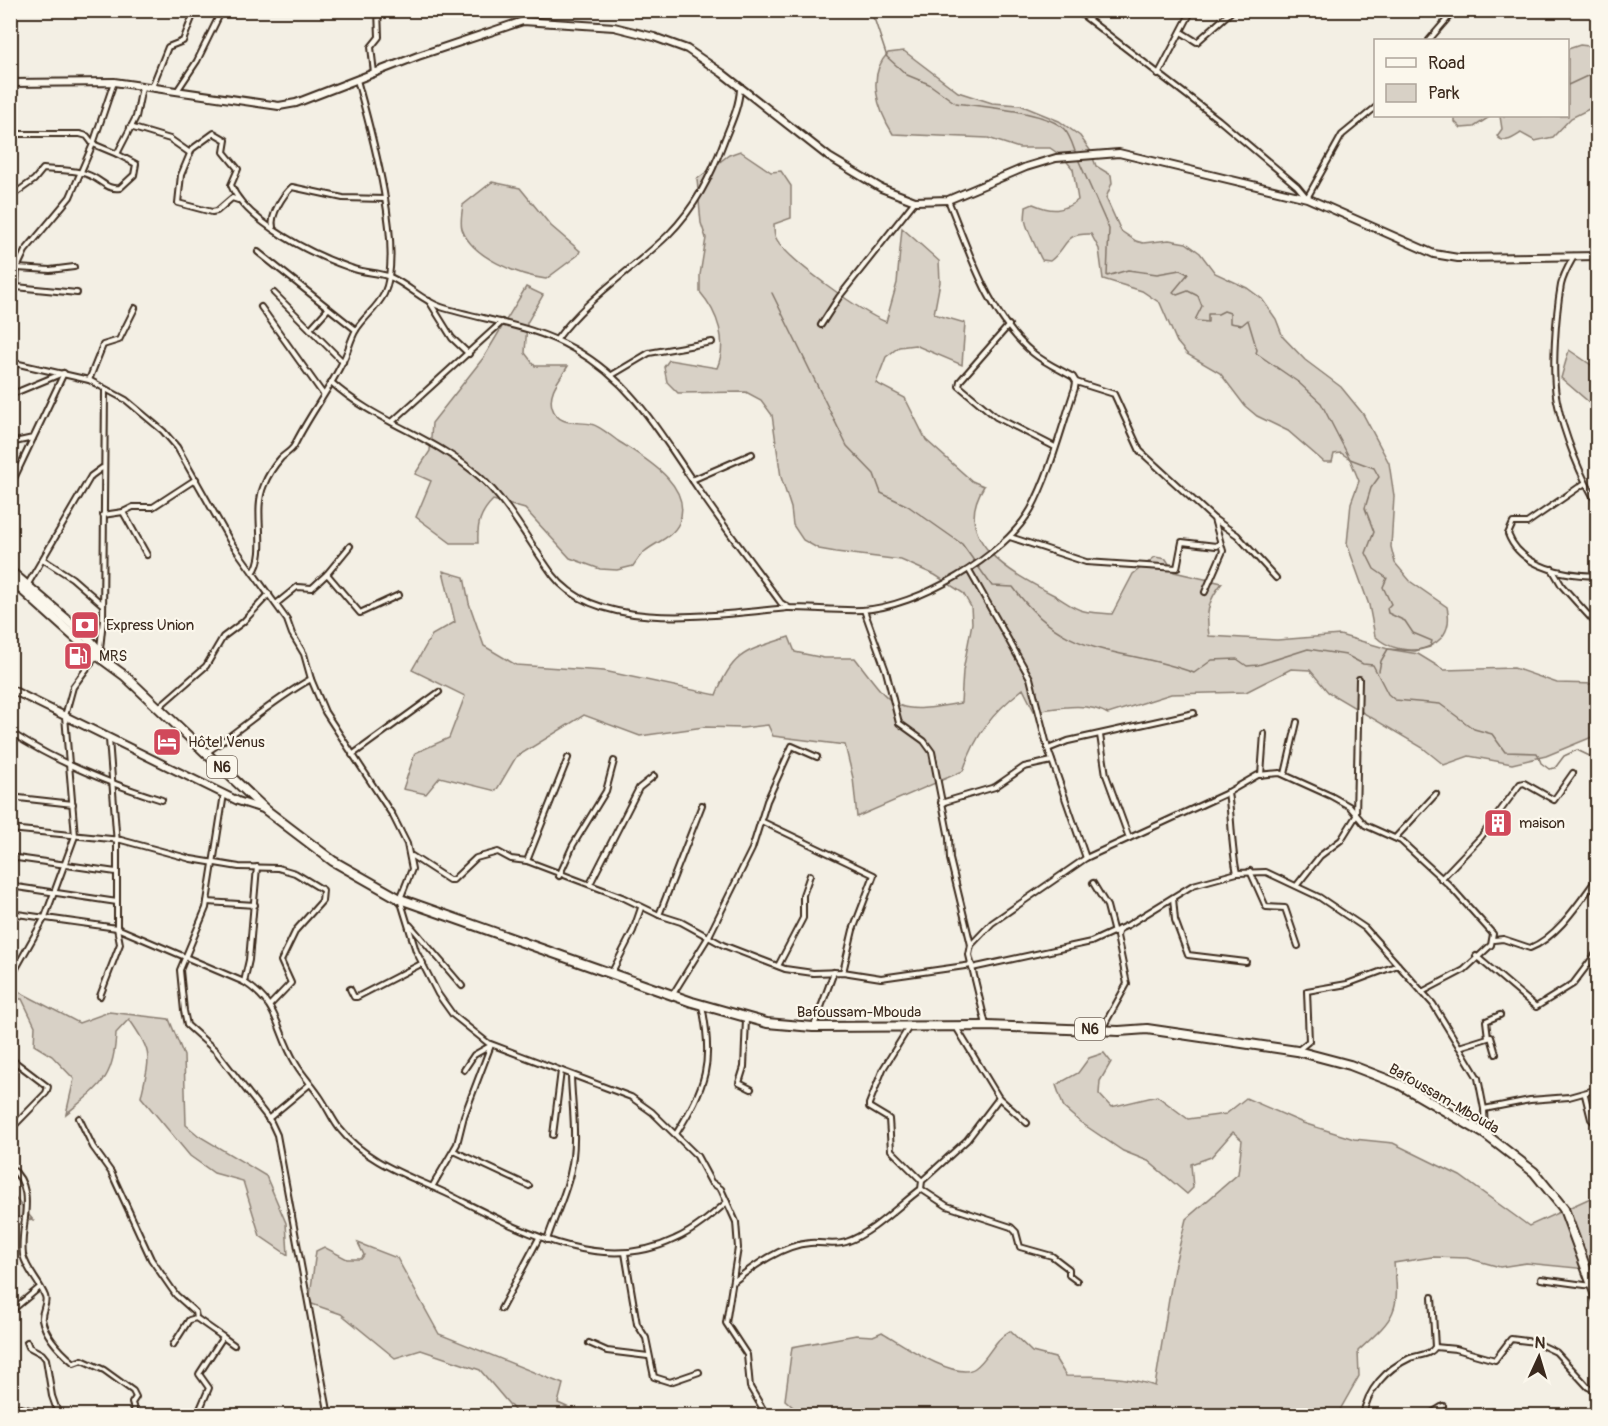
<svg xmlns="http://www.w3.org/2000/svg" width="1608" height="1426" font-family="Pangolin,sans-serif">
<rect width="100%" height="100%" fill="#f3efe4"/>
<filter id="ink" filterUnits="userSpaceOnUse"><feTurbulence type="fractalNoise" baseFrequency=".0167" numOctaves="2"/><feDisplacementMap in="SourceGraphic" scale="12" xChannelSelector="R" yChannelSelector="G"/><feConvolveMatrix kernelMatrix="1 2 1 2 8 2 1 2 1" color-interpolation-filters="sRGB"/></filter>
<g filter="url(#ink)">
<g fill="#d8d1c6" stroke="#8a7e72" stroke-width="1.5">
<path d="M1580 45 1597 47V105L1571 118 1553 137 1535 141 1521 133C1513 138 1504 145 1497 136L1502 129 1500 116H1568V49Z"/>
<path d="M904 51 958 92 992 103 1020 105 1059 121 1080 136 1090 150 1096 166 1111 175 1112 183 1106 198 1121 231 1136 241 1143 243 1169 240 1186 243 1200 253 1215 273 1247 288 1262 299 1276 319 1283 337 1305 360 1341 387 1363 414 1389 463 1394 496 1391 547 1395 563 1411 582 1447 607C1458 653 1400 661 1375 636L1369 605 1347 544 1351 503 1359 481 1350 459 1341 453 1334 454 1332 462H1324L1288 431 1257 416 1245 406 1220 373 1187 354 1177 342 1160 303 1142 291 1103 279 1099 249 1091 234C1062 233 1069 247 1050 261L1042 260C1041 259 1026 226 1026 223 1024 219 1026 212 1026 207L1033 204C1052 212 1062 212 1078 200L1073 169 1063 157 1050 148H1019L988 138 893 134C878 110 866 76 888 53Z"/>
<polygon points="1455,116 1491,116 1474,127 1461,128 1455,122"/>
<path d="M740 151 771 172 781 171 791 186V218L774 224C774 228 774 235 776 238 786 259 863 313 886 322L897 283 902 228 939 261 940 282 934 314 965 323 962 365 915 345 899 347 886 357 876 383 905 398 926 440 972 481 984 486C950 540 1011 573 1052 594 1062 599 1073 609 1084 611 1093 613 1103 613 1112 614L1133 574 1155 557 1166 559 1174 572 1222 583C1207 602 1206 613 1209 636L1277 640 1340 635 1388 649 1418 654 1444 670 1514 668 1557 683 1597 684V735L1546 756 1512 764 1469 756 1444 765 1423 748 1328 692 1310 670 1291 669 1246 692 1171 694 1108 714C1086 701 1058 708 1034 711L1023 689C992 713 976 734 963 771L857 817 853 778 845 745 773 736 768 725 742 728 704 727 640 736 584 715 516 757 496 791 440 777 426 794 403 789 415 753 449 738 465 696 412 670 432 635 455 622 443 571 464 577 469 603 484 646 516 665 604 671 716 695C733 651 747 651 789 637L795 652 824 658H855C895 710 893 715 961 703L963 671 972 623 971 607 963 593 935 575 901 560 836 552 819 549 803 540 793 525 791 508 781 477 772 415 761 400 746 392 678 393 667 382 664 367 669 360 717 368C728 342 718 313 700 292V275L706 238 701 223 697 179 729 155Z"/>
<path d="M492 182 520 188 551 226 580 251 578 255 546 279C519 275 472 258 462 229 460 223 462 212 463 205Z"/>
<path d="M526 287 543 295 527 323 525 353 535 366H568C560 379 548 391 552 407 558 427 577 421 591 424 600 426 611 436 618 441 644 458 694 485 679 523 672 538 656 542 644 552 640 555 636 562 633 566L617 570 600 569 570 558 525 509 493 500C480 513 477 524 478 543H451L416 517 431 481 415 474 430 451 432 423 484 357Z"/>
<polygon points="1569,350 1597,369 1597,409 1561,378"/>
<path d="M10 987 79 1023 109 1012 169 1019 184 1056 186 1125 199 1136 266 1176 286 1223 288 1255 260 1236 243 1181 214 1173 190 1156 141 1097C150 1056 154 1054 129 1019L116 1033C114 1080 100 1086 66 1114L74 1079 52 1056 34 1045 35 1026 22 999H11Z"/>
<path d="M1104 1053 1111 1062 1100 1081 1099 1094 1111 1107 1157 1096 1188 1119 1226 1114 1246 1098 1303 1123 1354 1139 1393 1143 1460 1176 1529 1226 1597 1195V1270L1526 1263 1500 1267 1467 1258 1432 1257 1394 1263C1401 1313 1394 1318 1358 1351L1359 1376 1337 1415 803 1416 785 1400 792 1347 856 1335 873 1336 882 1332C899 1342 956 1382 975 1368 990 1357 992 1341 1010 1331L1032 1352 1055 1358 1066 1376C1096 1376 1125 1376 1155 1386L1174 1268 1186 1219 1238 1174 1242 1140 1233 1132 1211 1157 1191 1164 1193 1188 1187 1194 1148 1161 1123 1151 1080 1122 1064 1108 1056 1085 1078 1073 1089 1058Z"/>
<polygon points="10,1192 33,1220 11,1216"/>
<polygon points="358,1243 397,1258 439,1334 563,1384 558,1403 585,1415 512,1415 514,1410 480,1370 421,1350 395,1358 341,1314 309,1303 316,1251 324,1247 347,1259 361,1259 364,1255"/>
</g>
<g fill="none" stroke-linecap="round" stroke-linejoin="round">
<g stroke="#817468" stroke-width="1.5">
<polyline points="868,10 875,21 887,57 907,75 929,84 954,102"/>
<polyline points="1568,85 1598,71"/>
<path d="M956 103C983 107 1046 111 1064 129 1070 135 1073 146 1076 154"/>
<polyline points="1078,159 1109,229 1107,276 1128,270 1157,274 1180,270 1188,274 1173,292 1177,295 1188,291 1198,296 1202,306 1195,320"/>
<path d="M772 293 847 446 874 474 881 493 908 506 962 544 992 586 1013 587C1067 662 1119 645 1194 673L1212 660 1237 659 1247 666 1258 665 1308 649 1346 655 1363 664 1373 665 1388 694 1395 700 1440 704 1474 729 1492 734 1505 752 1537 753 1541 763 1549 769 1555 768 1564 756 1577 750 1598 760"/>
<polyline points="1197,321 1208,322 1208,314 1218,314 1224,311 1230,313 1230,323 1242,325 1248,320 1257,350 1256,353 1298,382 1321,403 1350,459 1374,468 1379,477 1371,488 1365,508 1374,532 1366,553 1374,569 1387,578 1383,587 1391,604 1387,608 1388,613 1405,621 1413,633 1432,641 1430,647 1415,651 1388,649 1381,661 1379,671"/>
</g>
<g stroke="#3b2a1e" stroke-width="8">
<g id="street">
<polyline points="1076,10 1219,120 1297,186 1307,198 1342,135 1376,107"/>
<polyline points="1181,32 1197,42 1233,10"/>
<polyline points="1429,40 1455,10"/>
<polyline points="374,73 371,47 379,37 378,10"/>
<polyline points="1158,75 1192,10"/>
<polyline points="152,87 168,47 183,41 195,10"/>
<polyline points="177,91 197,61 222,10"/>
<polyline points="130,127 170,139 190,153"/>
<polyline points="10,134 80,134 87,136 93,144 117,154 136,117 142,87"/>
<path d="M10 197 34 180 43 169C59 171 79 169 93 177 103 182 108 190 120 188L134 175 136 164 117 154"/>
<path d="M238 200 232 198 217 211 212 212 178 203 181 175 192 149 214 133 226 140 224 152 238 169 231 185C246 222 313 255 351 268 363 273 378 272 390 277 408 285 423 301 441 307 486 321 533 325 574 349 634 383 661 435 699 490 725 528 754 566 781 603L789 608C813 608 838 611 862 610 917 607 1004 557 1031 509 1050 474 1062 426 1075 388L1076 382 1073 377C1059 369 1045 363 1033 353 989 317 969 251 948 200"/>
<path d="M273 227C270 215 283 195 292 187L343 198 385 199"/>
<polyline points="258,252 356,330"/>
<path d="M1574 256C1569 265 1563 275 1561 285 1556 313 1551 373 1557 401 1563 431 1581 479 1598 504"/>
<polyline points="10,259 19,262"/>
<polyline points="17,268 50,270 74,267"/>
<polyline points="16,287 77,293"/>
<polyline points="274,293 343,362"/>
<polyline points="10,295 16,287 17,268 25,251 70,197 93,144 114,82"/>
<polyline points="429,301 452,338 469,354"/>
<polyline points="261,307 323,394"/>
<polyline points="821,325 839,297 915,201"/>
<polyline points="1009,325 960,381 959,386 996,417 1055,447"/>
<polyline points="310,329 328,309"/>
<path d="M557 339C588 297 631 271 668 235 695 208 711 176 724 141 731 123 739 107 740 89"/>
<polyline points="10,362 89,380 126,400 163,431 177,447 230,541 287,620 292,634 304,654 311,679 325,712 393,816 407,844 412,869 400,899 416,951 438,994 453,1015 488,1043 631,1097 652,1112 697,1156 711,1182 721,1189 736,1222 738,1248 726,1323 747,1355 750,1387 767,1416"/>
<polyline points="612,375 649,353 712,342"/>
<polyline points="89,380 103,345 119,340 135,308"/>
<path d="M331 382C376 423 434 436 480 477 509 503 530 544 553 575 598 635 723 614 787 608"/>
<polyline points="1076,382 1114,394 1140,451 1214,519 1223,551 1205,592"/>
<polyline points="10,395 63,373"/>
<polyline points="392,422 502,322"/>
<polyline points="10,443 33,438"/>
<polyline points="692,480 752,454"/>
<path d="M1585 483 1527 523H1513L1508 534C1521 568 1565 575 1598 576"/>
<polyline points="10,487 64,373"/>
<polyline points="123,512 147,555"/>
<polyline points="103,515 123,512 133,507 153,507 196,479"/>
<polyline points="1214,519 1237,535 1276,578"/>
<polyline points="1010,537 1086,562 1177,568 1182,542 1216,546 1219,544"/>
<polyline points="44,560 72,578 103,605"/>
<polyline points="1552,569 1562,586 1598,626"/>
<polyline points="969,570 1030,678 1048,749 1086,858"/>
<path d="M253 573C269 552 252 512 264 485 268 475 274 466 281 458 285 454 291 451 294 446 308 417 328 392 342 363 348 353 350 340 356 330 364 317 377 308 384 294 405 250 370 127 357 80"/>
<polyline points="327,574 350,546"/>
<polyline points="28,584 91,476 102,468"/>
<polyline points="276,604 297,587 312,588 327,574 360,613 399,595"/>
<polyline points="864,610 886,671 899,723 924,741 932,752 949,838 950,859 971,945 969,955 986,1025"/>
<polyline points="100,649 103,620 105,390"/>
<polyline points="159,707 206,666 223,637 243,622 269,594"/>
<path d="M10 732C56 762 110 784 162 800"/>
<polyline points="1100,735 1106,775 1129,838"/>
<polyline points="1048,749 1068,741 1194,713"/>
<path d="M207 752C243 728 273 700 311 679"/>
<polyline points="352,755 439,692"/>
<polyline points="10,770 11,770"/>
<polyline points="1285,774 1297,722"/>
<polyline points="1261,775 1264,734"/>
<path d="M1228 792C1232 819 1231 847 1237 873"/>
<polyline points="224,794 206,908 180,970 184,1011 187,1025 216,1051 271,1122 277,1135 329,1416"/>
<polyline points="10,797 73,804"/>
<polyline points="941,803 995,787 1024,767 1052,761"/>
<polyline points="761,821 874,875 853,930 843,972"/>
<polyline points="10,829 121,840 191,859 239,867 278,868 295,873 323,890 322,901 296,930 281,961 291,983 271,1004"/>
<polyline points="1395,838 1436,794"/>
<polyline points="412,856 449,880 453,880 476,858 498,852 511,859 527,861 622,897 659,915 681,922 723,945 785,969 813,973 843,972 881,978 972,965"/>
<polyline points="10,857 116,872"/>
<polyline points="527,861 568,758"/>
<polyline points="1250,871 1266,907 1285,908 1298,946"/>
<polyline points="559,876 573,845 606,791 614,761"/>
<polyline points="1441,879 1481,837 1520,784 1524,783 1554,800 1573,773"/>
<polyline points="1093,883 1107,906 1114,933"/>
<polyline points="590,884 639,788 654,776"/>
<polyline points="1297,885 1320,856 1341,840 1356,816 1359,679"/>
<polyline points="10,886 117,902"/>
<polyline points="1173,898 1175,920 1188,955 1246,962"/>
<polyline points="207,902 255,905"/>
<path d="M10 913 117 928 244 982C281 1006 275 1029 296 1064 303 1076 313 1086 320 1097 327 1107 332 1119 339 1128 367 1164 413 1177 452 1196 518 1229 600 1276 675 1239 695 1230 711 1216 727 1202"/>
<polyline points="659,915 702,805"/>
<polyline points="410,925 462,986"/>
<path d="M1494 940 1503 939 1530 948C1558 937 1580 901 1598 877"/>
<polyline points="971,945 992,923 1086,858 1225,794 1258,775 1280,773 1331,796 1349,806 1365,825 1401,841 1449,885 1493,934 1491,945 1464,970 1422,992"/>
<polyline points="1476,956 1536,1007 1573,984 1598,951"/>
<polyline points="778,966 803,918 803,895 810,875"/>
<polyline points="972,968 1091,942 1128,925 1193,885 1237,873 1266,872 1319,897 1365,928 1433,1004 1478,1078 1484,1109 1485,1134"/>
<polyline points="612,972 633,931 641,908"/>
<polyline points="10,979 45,917 75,836 65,716 73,687 96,656"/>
<polyline points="244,982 249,960 257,867"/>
<polyline points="350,989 354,997 357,997 423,963"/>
<polyline points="673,994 709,936 752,849 767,801 792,746 817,757"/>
<polyline points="100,996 120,944 117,928 117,844 109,739"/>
<polyline points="746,1019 744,1067 739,1083 751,1089"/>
<polyline points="814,1026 834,972"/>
<polyline points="909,1027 883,1069 869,1104 869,1107 889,1119 891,1150 922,1181"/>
<polyline points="956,1027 999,1098 1027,1123"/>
<polyline points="1102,1029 1127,984 1117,936 1119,929"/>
<polyline points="1593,1030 1598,1035"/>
<polyline points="1488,1037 1486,1021 1500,1015"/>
<polyline points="1459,1047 1491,1037 1496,1054"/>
<polyline points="1297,1051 1309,1041 1307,991 1347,984 1398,965"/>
<polyline points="10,1058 48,1087 46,1093 10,1130"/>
<polyline points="464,1070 474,1055 490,1046"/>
<polyline points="1585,1095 1591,1119 1598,1126"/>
<polyline points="1484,1109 1530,1100 1569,1097 1598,1089"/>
<polyline points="79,1118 93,1147 111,1172 151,1259 176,1295 195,1312 196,1318 189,1320 173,1345"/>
<polyline points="268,1119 310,1084"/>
<path d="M676 1134C706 1086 714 1063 702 1006"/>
<polyline points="553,1135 561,1071"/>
<polyline points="454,1151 529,1186"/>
<path d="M10 1167C39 1190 19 1225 23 1255 27 1271 39 1281 45 1296 48 1304 41 1311 42 1319 45 1336 61 1352 74 1363L82 1360 104 1370 133 1391 136 1397 132 1403 136 1416"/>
<polyline points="432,1187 457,1144 464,1116 491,1045"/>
<polyline points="921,1189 947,1206 1011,1227 1016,1232 1020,1247 1052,1256 1069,1269 1069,1275 1077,1281"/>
<path d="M547 1240C554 1218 565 1196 570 1174 578 1141 572 1108 571 1076"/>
<polyline points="625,1253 637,1324 646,1338 654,1377 670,1382 699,1372"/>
<polyline points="1541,1279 1592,1286"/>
<path d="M733 1282C754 1266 782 1245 810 1243 822 1242 833 1246 846 1242 873 1233 898 1206 921 1189L922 1181 967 1140 999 1098"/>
<polyline points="1432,1297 1435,1347"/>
<polyline points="501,1309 539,1238"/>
<polyline points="10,1312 39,1288"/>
<polyline points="196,1318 223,1337 199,1374 209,1388 197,1416"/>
<polyline points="223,1337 234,1345"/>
<polyline points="27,1342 29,1347 42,1354 46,1359 52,1396 59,1416"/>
<polyline points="589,1343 607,1351 648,1356"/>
<polyline points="10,1406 59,1416"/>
<path d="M1363 1416C1367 1390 1386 1369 1410 1358 1418 1355 1431 1355 1435 1347L1456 1349 1495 1360 1511 1339 1535 1342 1556 1352 1588 1387 1598 1392"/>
<polyline points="1427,1416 1443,1406"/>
<polyline points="1587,1416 1598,1403"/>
</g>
</g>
<g stroke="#3b2a1e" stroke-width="10">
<g id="secondary">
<polyline points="10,83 114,82 279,106 296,103 418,56 523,21 614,27 654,37 687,49 722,73 829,157 881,188 915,201 948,200 1026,167 1056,158 1119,153 1307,198 1434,254 1458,258 1598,256"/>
<polyline points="10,689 238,801 266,810"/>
</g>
</g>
<g stroke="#3b2a1e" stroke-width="12">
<g id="highway">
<polyline points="10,571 86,636 107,660"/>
<polyline points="10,579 87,648 125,676 266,810 333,861 400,899 692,1002 767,1023 813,1027 987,1026 1119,1031 1147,1029 1297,1051 1350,1065 1399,1084 1485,1134 1534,1172 1564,1209 1598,1301"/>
</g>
</g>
<use href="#street" stroke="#fbf7ec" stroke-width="4"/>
<use href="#secondary" stroke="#fbf7ec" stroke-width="6"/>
<use href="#highway" stroke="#fbf7ec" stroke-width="8"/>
</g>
</g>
<defs>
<g id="bank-square" transform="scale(1.5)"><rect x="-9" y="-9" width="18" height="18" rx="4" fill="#d1495b" stroke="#fbf7ec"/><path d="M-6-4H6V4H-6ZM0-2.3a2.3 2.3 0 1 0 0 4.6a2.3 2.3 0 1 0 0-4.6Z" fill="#fff"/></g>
<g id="fuel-square" transform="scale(1.5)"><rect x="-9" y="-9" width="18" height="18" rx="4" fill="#d1495b" stroke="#fbf7ec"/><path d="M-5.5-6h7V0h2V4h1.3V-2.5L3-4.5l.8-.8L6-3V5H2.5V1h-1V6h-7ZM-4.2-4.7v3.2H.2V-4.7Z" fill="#fff"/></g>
<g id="hotel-square" transform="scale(1.5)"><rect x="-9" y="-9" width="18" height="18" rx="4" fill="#d1495b" stroke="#fbf7ec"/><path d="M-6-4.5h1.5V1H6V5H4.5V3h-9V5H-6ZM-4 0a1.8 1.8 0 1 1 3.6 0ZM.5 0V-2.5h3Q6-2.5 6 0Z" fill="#fff"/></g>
<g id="building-square" transform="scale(1.5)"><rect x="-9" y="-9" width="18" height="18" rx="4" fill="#d1495b" stroke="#fbf7ec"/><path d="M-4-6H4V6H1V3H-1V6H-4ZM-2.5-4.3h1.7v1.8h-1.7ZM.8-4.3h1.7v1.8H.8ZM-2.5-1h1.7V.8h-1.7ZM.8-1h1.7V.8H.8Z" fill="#fff"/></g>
</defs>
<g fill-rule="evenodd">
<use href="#bank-square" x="85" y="625"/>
<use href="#fuel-square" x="78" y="656"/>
<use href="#hotel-square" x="167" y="742"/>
<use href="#building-square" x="1498" y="823"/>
</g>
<g text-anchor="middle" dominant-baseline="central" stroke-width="4.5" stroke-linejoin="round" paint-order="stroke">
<g fill="#fbf7ec" stroke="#75685c" stroke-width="1.5">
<rect x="207" y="756" width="30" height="22" rx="4.5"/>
<rect x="1075" y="1018" width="30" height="22" rx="4.5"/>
</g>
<g font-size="14" font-weight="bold" fill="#3b2a1e">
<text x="222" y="767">N6</text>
<text x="1090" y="1029">N6</text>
</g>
<g font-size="15" fill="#3b2a1e" stroke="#fbf7ec" text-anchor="start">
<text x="106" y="625">Express Union</text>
<text x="99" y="656">MRS</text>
<text x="188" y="742">Hôtel Venus</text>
<text x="1519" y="823">maison</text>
</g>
<g font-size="15" fill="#3b2a1e" stroke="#fbf7ec">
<text x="859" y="1012">Bafoussam-Mbouda</text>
<text transform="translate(1444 1099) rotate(30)">Bafoussam-Mbouda</text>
</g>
</g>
<rect width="1608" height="1426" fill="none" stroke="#fbf7ec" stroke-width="36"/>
<rect x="18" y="18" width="1572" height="1390" fill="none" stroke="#3b2a1e" stroke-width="2" filter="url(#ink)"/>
<rect x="1374" y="39" width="195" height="78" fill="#fbf7ec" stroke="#aea59a" stroke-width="1.5"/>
<rect x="1386" y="58" width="30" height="9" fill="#fbf7ec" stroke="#aea59a" stroke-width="1.5"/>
<text x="1428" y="69" font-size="18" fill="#3b2a1e">Road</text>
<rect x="1386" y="84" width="30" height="18" fill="#d8d1c6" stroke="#aea59a" stroke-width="1.5"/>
<text x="1428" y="99" font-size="18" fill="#3b2a1e">Park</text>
<g transform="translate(1539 1357) rotate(4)" stroke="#fbf7ec" stroke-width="4.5" paint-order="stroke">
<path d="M0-4.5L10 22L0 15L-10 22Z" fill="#3b2a1e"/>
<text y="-9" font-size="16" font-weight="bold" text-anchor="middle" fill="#3b2a1e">N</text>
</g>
</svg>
